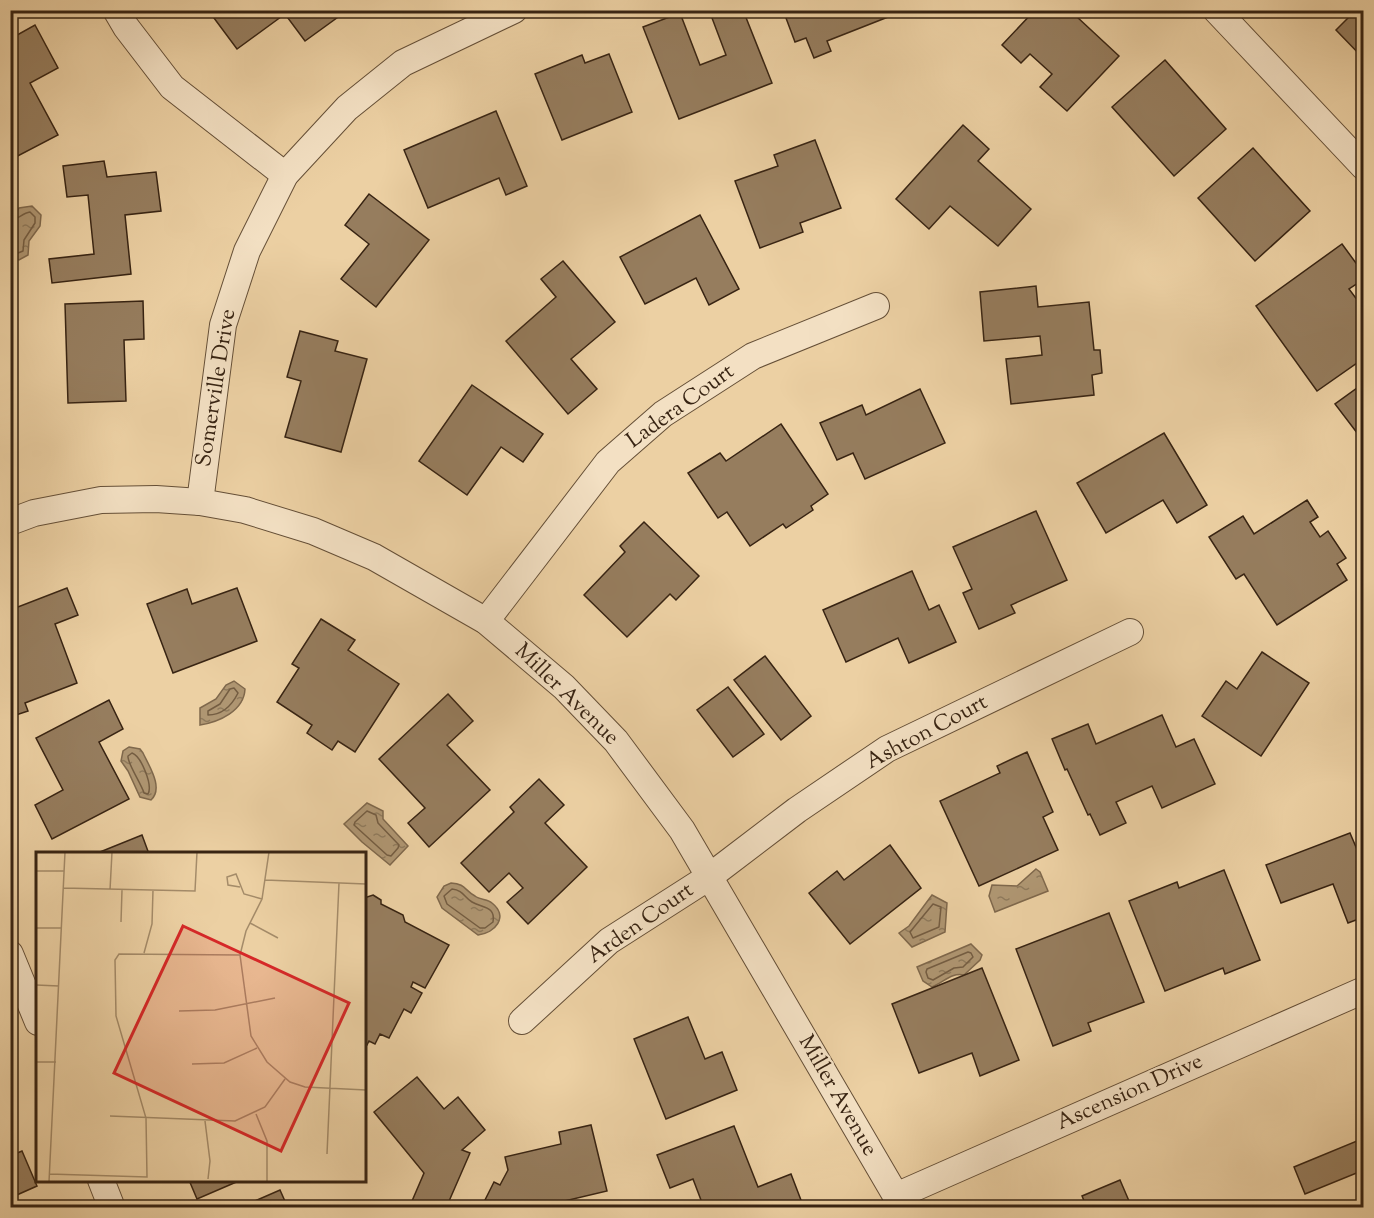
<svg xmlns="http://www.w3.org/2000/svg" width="1374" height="1218" font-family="'Sorts Mill Goudy',serif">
<defs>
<pattern id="water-ripples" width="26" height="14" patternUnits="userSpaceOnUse" patternTransform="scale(1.5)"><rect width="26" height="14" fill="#af9672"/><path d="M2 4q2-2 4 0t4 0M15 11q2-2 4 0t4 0" fill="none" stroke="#8f7a5c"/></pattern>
</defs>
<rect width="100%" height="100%" fill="#ecd0a3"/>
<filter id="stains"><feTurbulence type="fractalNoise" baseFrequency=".00333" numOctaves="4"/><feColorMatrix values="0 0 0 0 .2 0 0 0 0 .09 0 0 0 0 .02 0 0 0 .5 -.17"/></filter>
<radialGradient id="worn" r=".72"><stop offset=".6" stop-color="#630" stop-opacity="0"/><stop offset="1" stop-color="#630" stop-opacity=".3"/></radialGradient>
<g fill="url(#water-ripples)" stroke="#7f684c" stroke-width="1.5">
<polygon points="32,206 41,215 40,226 29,241 28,255 19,260 11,257 11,219 19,208"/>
<path d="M234 681 245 689C244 711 219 722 200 725V708L216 699 226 685Z"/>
<path d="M129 747 140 749 143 753C149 766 164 788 151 800L140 797 128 771 121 761 123 751Z"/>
<polygon points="367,803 383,811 383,819 408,846 390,865 362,842 344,824"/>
<polygon points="1036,869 1040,872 1048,891 995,912 989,896 992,885 1017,886"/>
<path d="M451 883C466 884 464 890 475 896 480 900 488 899 492 903 509 917 495 933 478 935L442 908 437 897 444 886Z"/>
<polygon points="932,895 947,903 945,932 912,947 899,933 909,926"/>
<path d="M971 944 982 955 980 960 964 975C952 972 944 982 932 987L923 981 917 967Z"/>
</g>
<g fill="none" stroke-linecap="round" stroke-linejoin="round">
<g stroke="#745d42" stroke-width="1.5">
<path d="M10 220C18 220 22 213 30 212L35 217V223L24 240 23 251 18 253 10 252"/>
<path d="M234 688 238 693C232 705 223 715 208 715V711L220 704 230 689Z"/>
<path d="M132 753C141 756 153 785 148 794L144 793C141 783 127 763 128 756Z"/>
<polygon points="367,811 376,815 378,823 399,845 398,848 391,856 387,855 354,825 355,822"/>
<path d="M452 889C463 890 464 897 472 902 482 908 496 906 493 922L485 928H480L447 904 444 896Z"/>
<polygon points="933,904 941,907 939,927 913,938 910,932"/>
<polygon points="968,952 971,953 973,957 963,967 954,968 933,980 928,978 926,972 927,969"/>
</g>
</g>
<g fill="#967d5e" stroke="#382413" stroke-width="1.5">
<polygon points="208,10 344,10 345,12 305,41 285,14 237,49"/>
<polygon points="709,10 743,10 772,83 679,119 643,27 680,13 700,65 726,55"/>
<polygon points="783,10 885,10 888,17 827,41 831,51 814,58 806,38 795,42"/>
<polygon points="1035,10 1082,10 1076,16 1119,56 1067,111 1040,87 1052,74 1030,54 1021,63 1002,45"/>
<polygon points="1356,10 1364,10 1363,58 1336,30"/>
<polygon points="35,25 58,68 30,83 58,135 10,160 10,39"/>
<polygon points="609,54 632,112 562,140 535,74 582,55 585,63"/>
<polygon points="1165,60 1226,129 1174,176 1112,107"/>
<polygon points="496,111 527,186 506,195 499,178 428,208 404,150"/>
<polygon points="963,125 989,149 978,161 1031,209 998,246 950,206 929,229 896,199"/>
<polygon points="815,140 841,208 800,223 803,232 760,248 735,181 778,166 774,155"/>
<polygon points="1253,148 1310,211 1255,261 1198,198"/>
<polygon points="104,161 107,177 156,172 161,211 125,215 131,274 52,283 49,259 94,254 88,195 67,197 63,166"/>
<polygon points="369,194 429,240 376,307 341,279 369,244 345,225"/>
<polygon points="700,215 739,289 709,305 696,278 645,304 620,257"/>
<polygon points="1342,244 1364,274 1364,279 1349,289 1364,309 1364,358 1317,391 1256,306"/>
<polygon points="563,261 615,322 571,359 597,389 568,414 506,341 556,297 541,279"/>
<polygon points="1036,286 1038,307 1089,302 1094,350 1100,350 1102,373 1092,375 1094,395 1011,404 1006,359 1042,355 1040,336 984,341 980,292"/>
<polygon points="143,301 144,339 124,340 126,401 68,403 65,304"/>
<polygon points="300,331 338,341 335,351 367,359 341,452 285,437 301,381 287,377"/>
<polygon points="1364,383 1364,442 1335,404"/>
<polygon points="472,385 543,434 523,462 501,447 467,495 419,461"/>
<polygon points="920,389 945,443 865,479 853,453 837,460 820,423 862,405 866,415"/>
<polygon points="781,424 828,494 811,506 813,510 786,528 783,524 750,546 727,512 718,518 688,473 720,453 726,461"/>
<polygon points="1164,433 1207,505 1177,523 1163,500 1106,533 1077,483"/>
<polygon points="1307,500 1318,517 1310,522 1320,537 1328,531 1346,558 1337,564 1347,580 1277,625 1244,574 1236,579 1209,537 1243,516 1254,534"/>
<polygon points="1036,511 1067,580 1011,605 1015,613 979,629 963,593 972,589 953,547"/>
<polygon points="644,522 699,576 676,600 670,594 627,637 584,595 625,552 620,546"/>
<polygon points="912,571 929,610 939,605 956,642 909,663 898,638 846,662 823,610"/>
<polygon points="67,588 78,615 55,624 77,683 25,703 28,711 10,717 10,610"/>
<polygon points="237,588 257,641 173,673 147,604 187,589 192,604"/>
<polygon points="321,619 355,640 348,650 399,684 355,752 338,741 332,750 307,733 312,725 277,702 299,668 292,664"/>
<polygon points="1262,652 1309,683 1261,756 1202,716 1226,681 1237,689"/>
<polygon points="765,656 811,716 781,740 734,680"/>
<polygon points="728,687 764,734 733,757 697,710"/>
<polygon points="448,694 473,721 447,745 490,790 429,847 408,823 425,808 379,759"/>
<polygon points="109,700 123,729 99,742 129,799 52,839 35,805 63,790 36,738"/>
<polygon points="1162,715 1176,747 1194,739 1215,784 1162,808 1152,786 1116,802 1126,823 1100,835 1090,814 1088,815 1067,769 1065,770 1052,739 1088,724 1096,744"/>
<polygon points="1027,752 1053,812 1043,817 1058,850 979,886 940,801 1000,773 997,766"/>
<polygon points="539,779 564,805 545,823 587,867 528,924 507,902 523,888 509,873 489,892 461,863 514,812 510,807"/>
<polygon points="1350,833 1364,866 1364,917 1348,923 1333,884 1281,903 1266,865"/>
<polygon points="142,835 149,854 95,854"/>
<polygon points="890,845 921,888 850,944 809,893 837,871 844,880"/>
<polygon points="1224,870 1260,960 1225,974 1223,968 1165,991 1129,901 1177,882 1179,888"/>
<polygon points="373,895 381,900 381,904 403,915 405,922 449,945 425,988 413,982 411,987 422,993 411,1013 404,1009 389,1038 380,1034 375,1044 369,1041 367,1045 364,1043 364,898"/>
<polygon points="1109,913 1144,1002 1088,1023 1091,1031 1053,1046 1016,949"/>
<polygon points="982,968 1019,1060 980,1076 972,1053 919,1073 892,1004"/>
<polygon points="688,1017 705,1059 722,1052 737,1090 666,1119 634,1039"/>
<polygon points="417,1077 444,1109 458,1097 485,1130 462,1150 470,1153 446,1208 409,1208 424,1173 374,1112"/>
<polygon points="591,1125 607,1191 535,1208 481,1208 494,1182 500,1185 508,1170 505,1157 561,1144 559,1132"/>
<polygon points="734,1126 758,1187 791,1174 804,1208 704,1208 693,1179 670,1188 657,1155"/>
<polygon points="1364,1138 1364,1170 1305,1194 1294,1167"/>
<polygon points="22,1151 37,1186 10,1198 10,1156"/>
<polygon points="189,1180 241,1180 197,1199"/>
<polygon points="1120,1180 1132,1208 1087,1208 1082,1196"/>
<polygon points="280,1190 288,1208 239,1208"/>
</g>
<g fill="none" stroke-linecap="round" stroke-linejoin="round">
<g stroke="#654f37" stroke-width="28">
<g id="street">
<polyline points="116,10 126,27 172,87 285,175"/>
<polyline points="1216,10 1364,167"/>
<polyline points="200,502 223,325 247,251 285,175 347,108 403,63 514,10"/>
<polyline points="10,522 34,513 101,500 156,499 200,502 245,510 313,531 374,557 486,621 564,687 616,741 682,830 896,1196 899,1208"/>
<polyline points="486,621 608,462 663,414 753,356 876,306"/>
<polyline points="10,954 38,1022"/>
<polyline points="522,1021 609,941 709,877 797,810 887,749 1130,632"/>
<polyline points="101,1180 112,1208"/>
<polyline points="896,1196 1364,990"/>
</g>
</g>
<use href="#street" stroke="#f3e0c3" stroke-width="26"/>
</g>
<g text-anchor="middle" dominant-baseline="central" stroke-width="4.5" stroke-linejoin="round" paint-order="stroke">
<g font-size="22" fill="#382413" stroke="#f3e0c3">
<text transform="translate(217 388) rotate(-81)">Somerville Drive</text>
<text transform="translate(681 407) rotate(-36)">Ladera Court</text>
<text transform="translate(566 695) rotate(44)">Miller Avenue</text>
<text transform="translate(927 733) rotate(-28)">Ashton Court</text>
<text transform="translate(641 924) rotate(-35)">Arden Court</text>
<text transform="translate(1130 1093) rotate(-24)">Ascension Drive</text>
<text transform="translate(837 1096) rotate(60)">Miller Avenue</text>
</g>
</g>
<g transform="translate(36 852)">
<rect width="330" height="330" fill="#ecd0a3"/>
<path fill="none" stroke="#a48b69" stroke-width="1.5" d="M233 0 226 47 210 79 204 103 215 184 231 210 254 230 269 235 330 238M0 19H28M229 28 330 32M204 35 192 33 191 25 200 22 208 42 226 47M27 36 159 39 161 0M74 38 76 0M85 70 86 38M214 71 242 86M0 76H25M108 101 116 72 117 38M0 133 23 134M143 159 179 158 239 146M0 210H20M156 212 188 211 221 196M220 262 231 289V330M74 264 199 269 229 255 249 227M169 269 174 309 172 327M291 302 303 31M13 322 111 325 110 266 80 164 79 108 83 102 204 103M13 330 29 0"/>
<path fill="#d62828" fill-opacity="0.15" stroke="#d62828" stroke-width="3" d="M147 74 313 151 245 299 78 221Z"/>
<rect width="330" height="330" fill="none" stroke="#382413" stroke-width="3"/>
</g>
<rect width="1374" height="1218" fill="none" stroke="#ecd0a3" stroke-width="36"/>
<rect x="12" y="12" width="1350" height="1194" fill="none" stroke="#382413" stroke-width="3"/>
<rect x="18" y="18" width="1338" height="1182" fill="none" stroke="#382413" stroke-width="1.5"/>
<rect width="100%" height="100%" filter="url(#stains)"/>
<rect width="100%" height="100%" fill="url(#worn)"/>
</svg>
